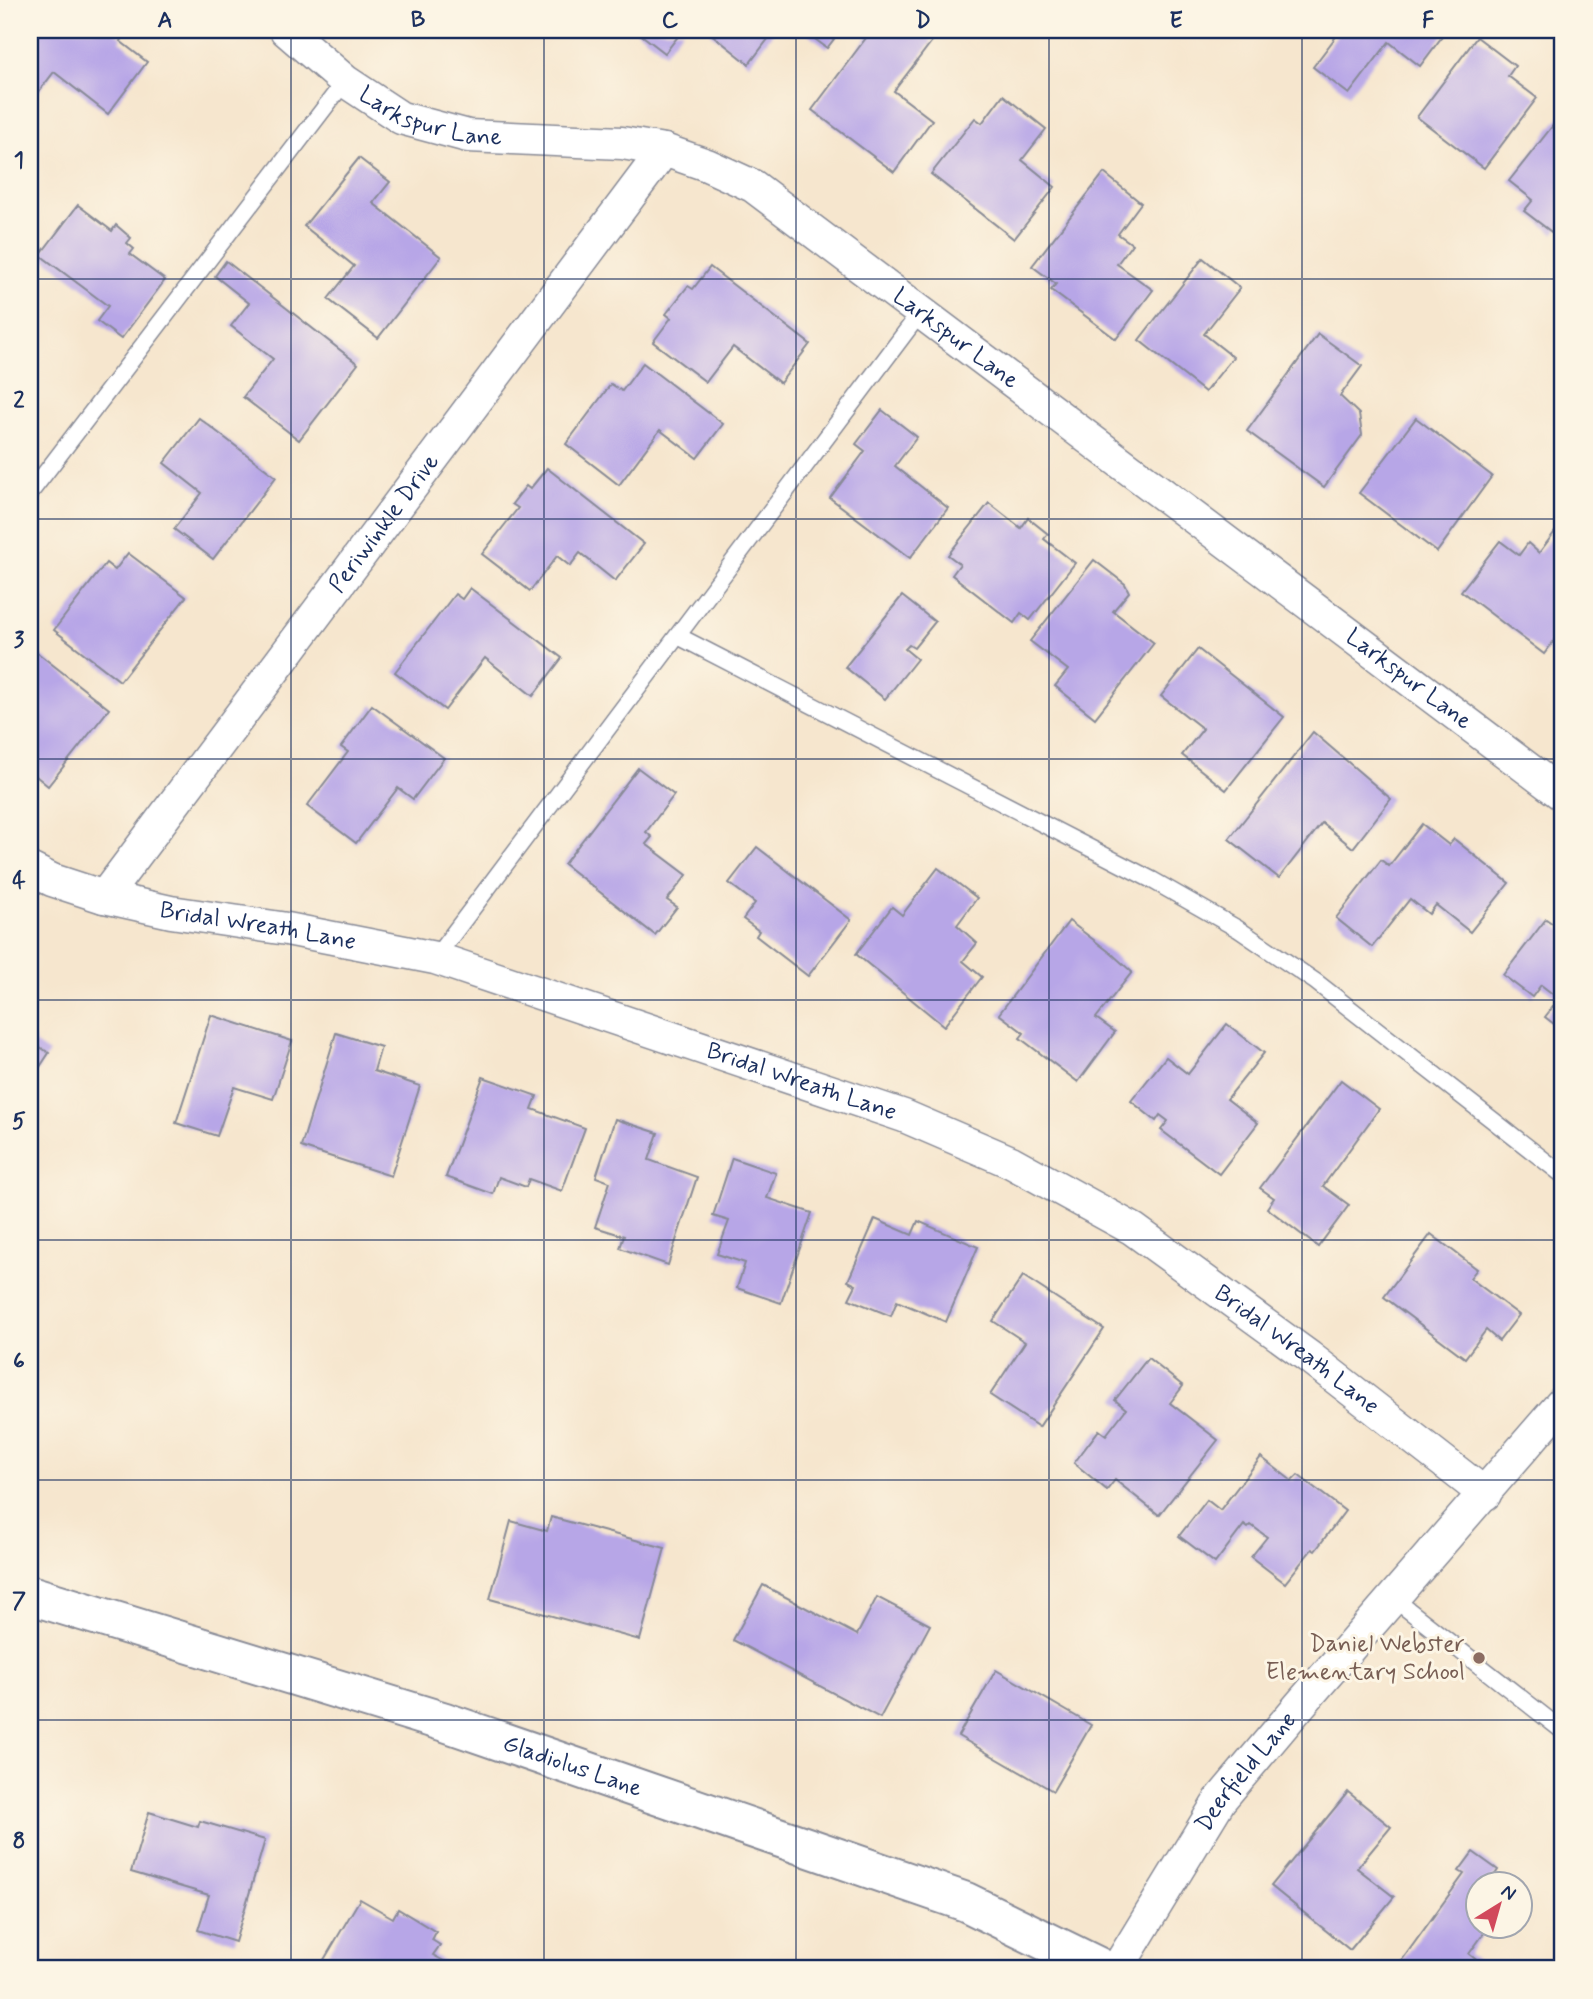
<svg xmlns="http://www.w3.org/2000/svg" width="1593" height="1999" font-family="Mynerve,sans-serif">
<rect width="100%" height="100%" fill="#fcf5e5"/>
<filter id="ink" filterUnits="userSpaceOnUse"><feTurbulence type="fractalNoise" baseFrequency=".0143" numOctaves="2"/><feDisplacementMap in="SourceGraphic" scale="14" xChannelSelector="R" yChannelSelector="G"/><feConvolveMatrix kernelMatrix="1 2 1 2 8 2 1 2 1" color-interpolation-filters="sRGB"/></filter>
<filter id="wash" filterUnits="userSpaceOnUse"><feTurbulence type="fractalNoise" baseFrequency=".00686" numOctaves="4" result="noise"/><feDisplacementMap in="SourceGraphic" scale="28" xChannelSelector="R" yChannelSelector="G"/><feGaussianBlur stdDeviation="1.57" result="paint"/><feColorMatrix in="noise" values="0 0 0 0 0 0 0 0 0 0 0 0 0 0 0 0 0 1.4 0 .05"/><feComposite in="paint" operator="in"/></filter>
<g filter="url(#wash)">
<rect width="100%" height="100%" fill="#f6e6ce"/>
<g id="blocks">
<g fill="#b7a6e7">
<polygon points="30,30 112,30 122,38 120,41 147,62 108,114 54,72 30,103"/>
<polygon points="635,30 683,30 665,53"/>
<polygon points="712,30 775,30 749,64 710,33"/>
<polygon points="803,30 841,30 827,48"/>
<polygon points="872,30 917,30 932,41 894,91 932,120 894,172 812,110"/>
<polygon points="1341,30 1447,30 1420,66 1389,42 1349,94 1313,67"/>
<polygon points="1477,37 1515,66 1508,76 1537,98 1484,168 1417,117"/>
<polygon points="1003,95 1046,129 1022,160 1055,187 1014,239 931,174 975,118 982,123"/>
<polygon points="1562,114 1563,222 1554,234 1524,211 1533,200 1509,181"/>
<polygon points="359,158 390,182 373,203 441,257 378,338 328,299 354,266 304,226"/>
<polygon points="1104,173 1141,203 1118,234 1132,244 1117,264 1153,290 1116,339 1051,290 1056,284 1032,266"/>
<polygon points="78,205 112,231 116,225 131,238 127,243 134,249 130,254 165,280 121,339 97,321 108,306 40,255"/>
<polygon points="1203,258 1240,288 1204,334 1233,357 1205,392 1139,340"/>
<polygon points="226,261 358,364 299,440 243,397 273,359 231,326 249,303 215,276"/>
<polygon points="710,267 810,344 780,383 733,347 706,382 653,342 671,318 666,314 688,286 693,289"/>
<polygon points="1318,334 1362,366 1340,396 1359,414 1362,435 1324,487 1247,431"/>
<polygon points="643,363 723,424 697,458 660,430 619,485 566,444 611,384 622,391"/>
<polygon points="882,410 917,437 895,466 948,508 910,558 830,498 865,451 856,444"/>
<polygon points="199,418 276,477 213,559 174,529 202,493 164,463"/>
<polygon points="1416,418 1492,476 1437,552 1359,493"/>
<polygon points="547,468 644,544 615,581 580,553 570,566 557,556 530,591 482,554 518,508 512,504 526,486 530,489"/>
<polygon points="989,503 1021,528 1028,518 1048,534 1044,539 1075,563 1030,620 1021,613 1014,623 952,575 960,564 948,555"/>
<polygon points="1563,521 1563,629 1544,654 1461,591 1500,541 1519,555 1528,543 1539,553"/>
<polygon points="128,553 186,597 120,681 54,630 106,563 115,570"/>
<polygon points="1094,560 1125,584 1129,592 1113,611 1154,643 1095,718 1055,686 1068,670 1030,641"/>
<polygon points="470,588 562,658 533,696 485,658 445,710 395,672 455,594 462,599"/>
<polygon points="902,596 935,622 914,648 909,645 905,649 917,659 885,699 845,667"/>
<polygon points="30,647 109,709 48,786 30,771"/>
<polygon points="1198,649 1284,717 1226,790 1182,755 1203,729 1161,696"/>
<polygon points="372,705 444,758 413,799 398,788 356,843 307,806 348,752 341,747"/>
<polygon points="1313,732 1391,799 1353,848 1322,823 1279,878 1229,839"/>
<polygon points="638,768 674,795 646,832 652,837 646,844 687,875 667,900 677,907 655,935 564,864"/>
<polygon points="1422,824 1449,845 1454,839 1509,883 1470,932 1436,905 1429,914 1410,899 1372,947 1336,918 1381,860 1389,866"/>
<polygon points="757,847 851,920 808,976 756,936 759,931 743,919 755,903 729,883"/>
<polygon points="938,868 977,898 957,925 977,943 963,961 982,977 944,1026 856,954 892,907 902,915"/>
<polygon points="1546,919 1563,931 1563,1031 1545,1017 1559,999 1541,985 1532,997 1503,975"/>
<polygon points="1069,921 1112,954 1132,972 1096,1018 1115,1032 1078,1082 1020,1038 1024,1033 999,1014"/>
<polygon points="211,1015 292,1041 273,1099 234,1087 217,1136 176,1123"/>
<polygon points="1227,1024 1264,1053 1227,1099 1258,1123 1219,1174 1161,1130 1168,1121 1160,1115 1156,1121 1131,1101 1166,1057 1188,1074"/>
<polygon points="336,1033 381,1047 374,1071 420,1086 391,1176 301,1147"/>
<polygon points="30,1036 35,1040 34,1043 49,1053 30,1082"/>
<polygon points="483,1077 537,1096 532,1109 585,1128 562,1191 529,1179 526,1187 499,1177 493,1194 446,1177"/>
<polygon points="1341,1080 1379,1109 1323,1186 1349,1205 1318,1247 1267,1208 1274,1198 1260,1188"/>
<polygon points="615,1119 658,1133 649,1160 697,1177 668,1265 620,1248 624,1236 595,1227 610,1182 596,1177"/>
<polygon points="732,1158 776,1173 767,1198 812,1213 781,1303 737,1288 745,1263 717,1254 729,1221 713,1216"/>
<polygon points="875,1219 912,1235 918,1221 978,1247 946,1322 897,1301 891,1316 849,1299 856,1285 848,1281"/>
<polygon points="1431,1234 1477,1269 1470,1278 1519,1315 1499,1341 1486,1330 1465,1358 1384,1297"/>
<polygon points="1023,1276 1104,1329 1039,1427 990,1395 1025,1342 993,1321"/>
<polygon points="1148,1358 1183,1386 1170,1403 1218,1440 1159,1515 1115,1480 1107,1490 1074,1463 1099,1430 1106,1435 1126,1409 1115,1400"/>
<polygon points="1261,1457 1292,1481 1298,1475 1345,1511 1315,1551 1312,1549 1285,1583 1251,1557 1267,1537 1251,1525 1248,1528 1244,1525 1215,1563 1179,1536 1207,1500 1220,1510"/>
<polygon points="551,1517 665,1548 640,1640 490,1599 511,1521 547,1531"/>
<polygon points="763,1585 857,1635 877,1597 930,1625 880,1718 733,1640"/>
<polygon points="996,1670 1091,1725 1053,1791 958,1736"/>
<polygon points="1348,1792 1391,1827 1357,1868 1394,1897 1350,1950 1271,1886"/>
<polygon points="149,1812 198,1827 200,1821 265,1840 235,1942 198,1930 209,1895 131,1872"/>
<polygon points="1473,1852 1498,1870 1489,1884 1478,1884 1478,1926 1489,1926 1469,1954 1488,1969 1400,1969 1397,1967 1464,1874 1459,1871"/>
<polygon points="360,1899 393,1918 398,1909 436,1932 432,1940 440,1945 433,1955 458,1969 333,1969 322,1963"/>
</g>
</g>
</g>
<g filter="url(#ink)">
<use href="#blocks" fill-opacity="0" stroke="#888a96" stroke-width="2"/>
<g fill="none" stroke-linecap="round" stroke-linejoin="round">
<g stroke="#888a96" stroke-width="19">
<g id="lane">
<polyline points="30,493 345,81"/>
<polyline points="678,636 1152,880 1238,929 1316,982 1563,1175"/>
<polyline points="435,958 920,313"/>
<polyline points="1393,1598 1563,1731"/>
</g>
</g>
<g stroke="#888a96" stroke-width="35">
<g id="street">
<path id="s1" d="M286 30 345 81 401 118 468 136 622 143 664 150 707 165 753 186 1563 795"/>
<path id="s2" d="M30 869 52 880 104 897 171 912 287 929 435 958 904 1116 1011 1162 1133 1229 1309 1357 1485 1494"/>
<path id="s3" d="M104 897 664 150"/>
<path id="s4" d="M1117 1969 1220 1800 1300 1705 1563 1402"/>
</g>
</g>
<g stroke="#888a96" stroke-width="42">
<g id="secondary">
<path id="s5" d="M30 1595 445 1722 966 1902 1103 1969"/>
</g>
</g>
<use href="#lane" stroke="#fff" stroke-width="16"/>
<use href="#street" stroke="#fff" stroke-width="32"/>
<use href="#secondary" stroke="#fff" stroke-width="38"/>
</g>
</g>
<path fill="none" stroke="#1b2f5e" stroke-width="2" stroke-opacity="0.55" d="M291 30V1969M544 30V1969M796 30V1969M1049 30V1969M1302 30V1969M30 279H1563M30 519H1563M30 759H1563M30 1000H1563M30 1240H1563M30 1480H1563M30 1720H1563"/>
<circle fill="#8d6e63" stroke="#fcf5e5" stroke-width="2.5" cx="1479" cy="1658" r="7"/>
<g text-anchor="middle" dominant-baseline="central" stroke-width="6" stroke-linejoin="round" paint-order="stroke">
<g font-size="24" fill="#1b2f5e" stroke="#fcf5e5">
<text stroke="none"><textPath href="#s1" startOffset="173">Larkspur Lane</textPath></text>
<text stroke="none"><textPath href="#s1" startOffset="761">Larkspur Lane</textPath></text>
<text stroke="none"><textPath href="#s3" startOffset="467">Periwinkle Drive</textPath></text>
<text stroke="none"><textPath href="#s1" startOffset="1328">Larkspur Lane</textPath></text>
<text stroke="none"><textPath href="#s2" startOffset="236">Bridal Wreath Lane</textPath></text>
<text stroke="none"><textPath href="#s2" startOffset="803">Bridal Wreath Lane</textPath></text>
<text stroke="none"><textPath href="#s2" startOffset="1370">Bridal Wreath Lane</textPath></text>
<text stroke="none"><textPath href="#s5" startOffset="569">Gladiolus Lane</textPath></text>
<text stroke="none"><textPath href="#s4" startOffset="236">Deerfield Lane</textPath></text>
</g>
<g font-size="24" fill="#785e54" stroke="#fcf5e5" text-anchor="end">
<text x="1465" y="1644">Daniel Webster<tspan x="1465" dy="28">Elementary School</tspan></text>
</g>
</g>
<rect width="1593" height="1999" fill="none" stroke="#fcf5e5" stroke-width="77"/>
<g transform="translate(1499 1905) rotate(37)"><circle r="33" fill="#fcf5e5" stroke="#a2a6af" stroke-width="2"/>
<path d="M0-5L12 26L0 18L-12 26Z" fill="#d1495b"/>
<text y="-10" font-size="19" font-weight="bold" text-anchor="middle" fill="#1b2f5e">N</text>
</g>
<rect x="38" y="38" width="1516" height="1922" fill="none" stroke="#1b2f5e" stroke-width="2.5"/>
<g font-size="23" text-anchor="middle" font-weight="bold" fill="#1b2f5e">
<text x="165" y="27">A</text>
<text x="418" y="27">B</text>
<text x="670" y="27">C</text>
<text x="923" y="27">D</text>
<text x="1176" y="27">E</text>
<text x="1428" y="27">F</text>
<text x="19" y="167">1</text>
<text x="19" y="407">2</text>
<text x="19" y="647">3</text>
<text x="19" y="887">4</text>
<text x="19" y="1128">5</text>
<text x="19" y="1368">6</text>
<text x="19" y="1608">7</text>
<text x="19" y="1848">8</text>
</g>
</svg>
